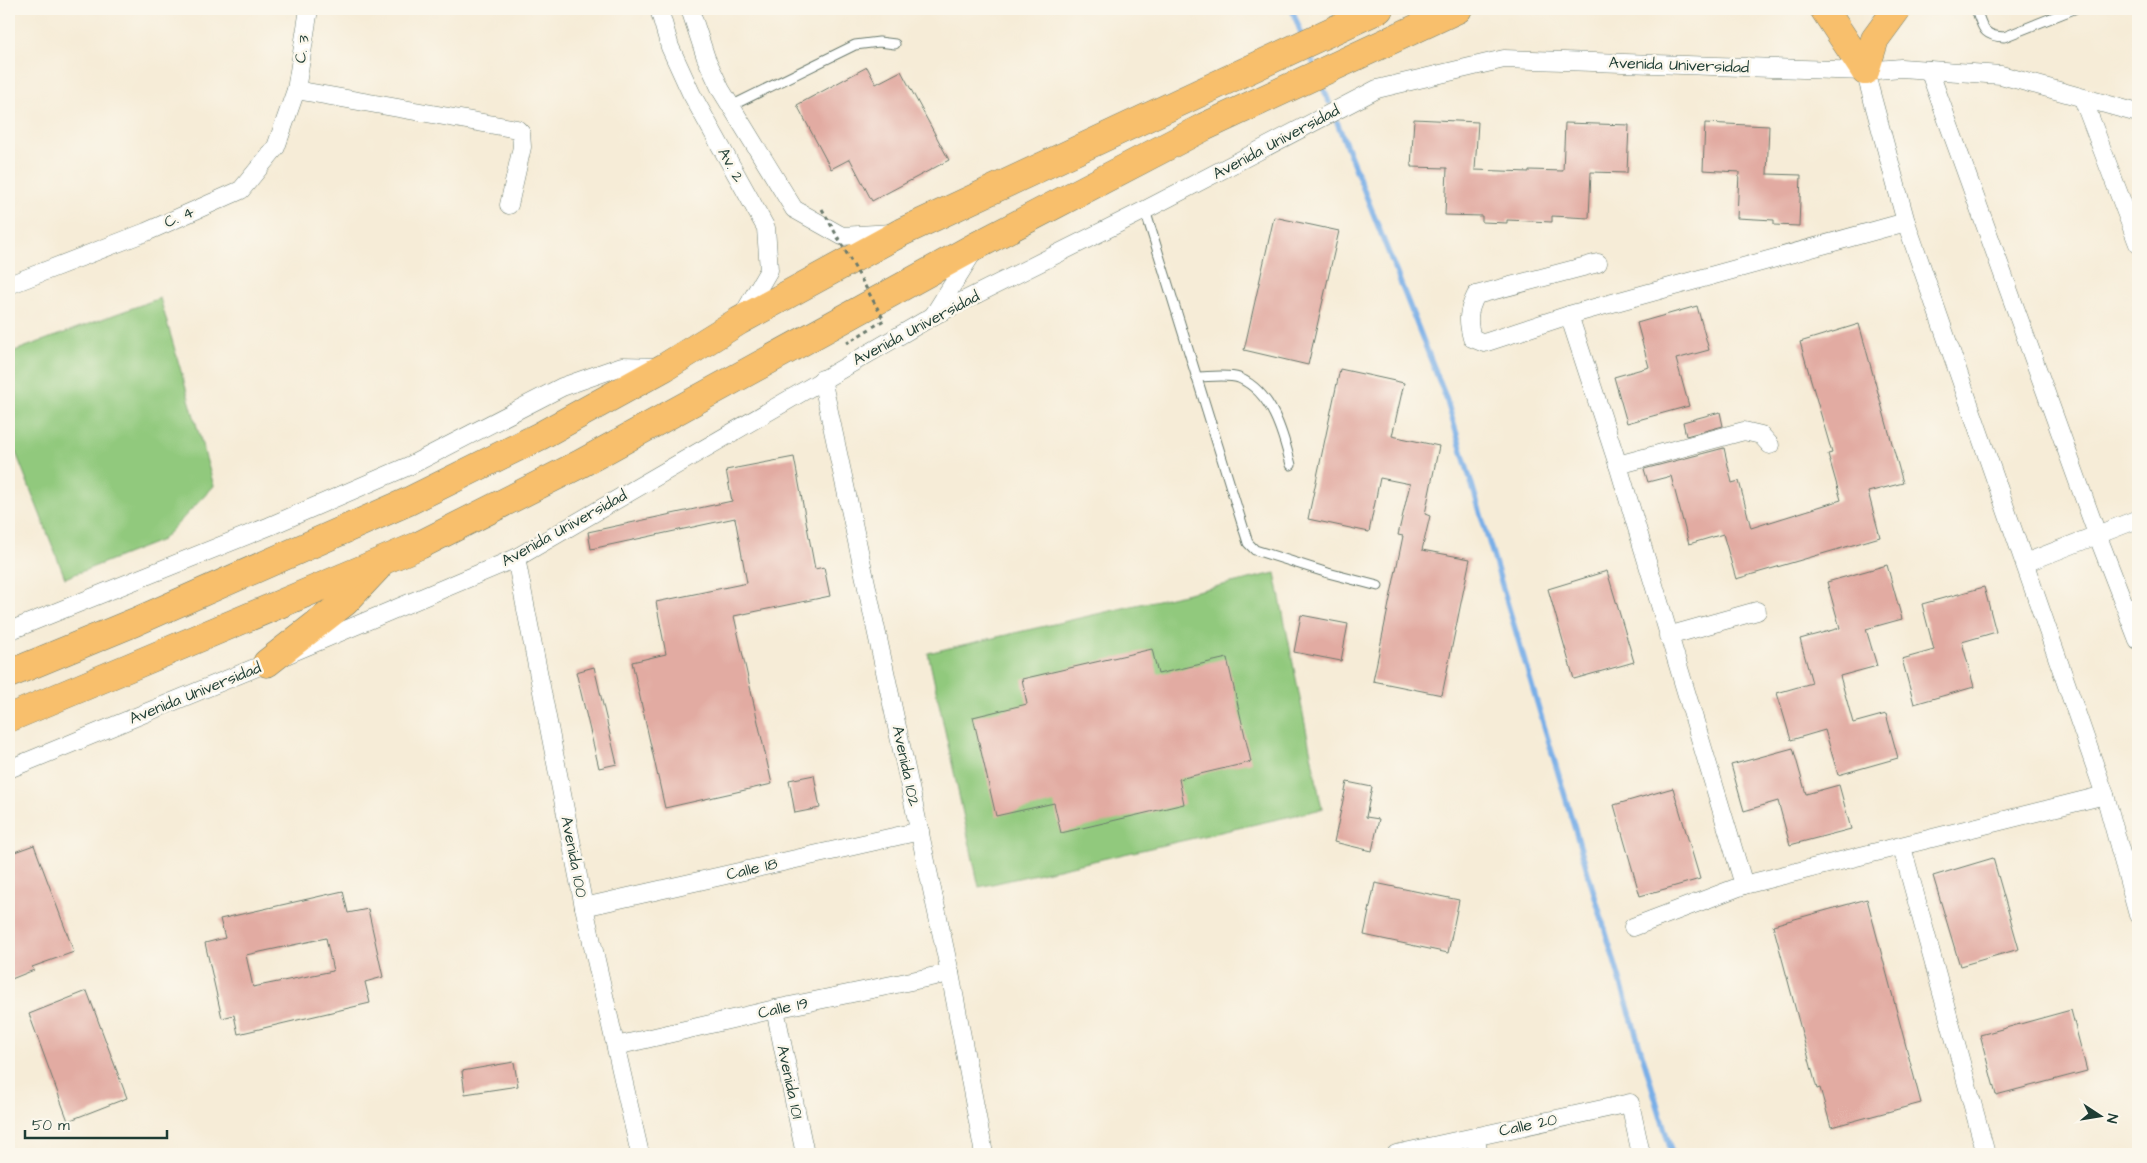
<svg xmlns="http://www.w3.org/2000/svg" width="2147" height="1163" font-family="'Architects Daughter',sans-serif">
<rect width="100%" height="100%" fill="#fbf7ec"/>
<filter id="ink" filterUnits="userSpaceOnUse"><feTurbulence type="fractalNoise" baseFrequency=".02" numOctaves="2"/><feDisplacementMap in="SourceGraphic" scale="10" xChannelSelector="R" yChannelSelector="G"/><feConvolveMatrix kernelMatrix="1 2 1 2 8 2 1 2 1" color-interpolation-filters="sRGB"/></filter>
<filter id="wash" filterUnits="userSpaceOnUse"><feTurbulence type="fractalNoise" baseFrequency=".0096" numOctaves="4" result="noise"/><feDisplacementMap in="SourceGraphic" scale="20" xChannelSelector="R" yChannelSelector="G"/><feGaussianBlur stdDeviation="1.12" result="paint"/><feColorMatrix in="noise" values="0 0 0 0 0 0 0 0 0 0 0 0 0 0 0 0 0 1.4 0 .05"/><feComposite in="paint" operator="in"/></filter>
<g filter="url(#wash)">
<rect width="100%" height="100%" fill="#f6ecd7"/>
<g fill="#91c97d" stroke="#588358">
<polygon points="160,298 214,486 162,540 65,578 9,435 9,353"/>
<polygon points="1275,573 1322,809 979,887 928,653"/>
</g>
<g fill="none" stroke-linecap="round" stroke-linejoin="round">
<g stroke="#79afe7" stroke-width="5.5">
<polyline points="1292,9 1301,33"/>
<polyline points="1310,54 1313,63"/>
<polyline points="1322,85 1329,102"/>
<polyline points="1337,122 1446,398 1672,1154"/>
</g>
</g>
<g id="blocks">
<g fill="#e2aba2" fill-rule="evenodd">
<polygon points="867,67 876,84 901,71 949,160 872,201 850,159 831,169 797,105"/>
<polygon points="1414,119 1478,122 1475,170 1529,172 1529,170 1563,171 1565,123 1629,125 1627,173 1591,172 1589,218 1552,216 1552,222 1507,220 1507,223 1482,222 1482,216 1445,215 1447,168 1411,167"/>
<polygon points="1705,123 1769,126 1767,174 1801,175 1799,226 1774,225 1774,220 1737,218 1739,172 1703,170"/>
<polygon points="1274,217 1339,231 1308,365 1244,350"/>
<polygon points="1697,306 1709,350 1676,359 1689,406 1627,423 1614,377 1649,367 1637,323"/>
<polygon points="1859,324 1903,483 1868,492 1880,537 1736,579 1723,534 1689,544 1671,476 1648,482 1644,469 1724,448 1732,483 1739,481 1751,528 1841,500 1828,454 1832,453 1800,342"/>
<polygon points="1340,369 1404,383 1392,436 1439,446 1425,514 1430,516 1422,550 1470,559 1442,695 1373,681 1403,536 1398,535 1410,484 1380,478 1369,532 1308,519"/>
<polygon points="1720,412 1723,426 1686,436 1683,422"/>
<polygon points="794,457 815,569 824,567 830,596 734,616 772,784 665,808 632,662 666,654 656,602 747,583 735,518 591,549 588,532 732,501 726,470"/>
<polygon points="1887,565 1902,619 1866,629 1877,666 1840,676 1853,723 1886,714 1898,758 1838,775 1825,730 1791,740 1777,693 1812,683 1800,639 1840,628 1827,582"/>
<polygon points="1607,571 1634,662 1574,679 1548,589"/>
<polygon points="1984,587 1996,632 1962,642 1974,687 1914,704 1902,659 1934,650 1922,604"/>
<polygon points="1301,615 1348,624 1341,661 1294,652"/>
<polygon points="1152,649 1158,674 1227,658 1251,762 1179,779 1184,804 1061,833 1054,803 996,816 973,717 1027,704 1022,679"/>
<polygon points="594,667 617,764 599,768 576,672"/>
<polygon points="1793,748 1806,794 1839,785 1851,829 1790,845 1778,801 1744,811 1731,765"/>
<polygon points="814,775 820,808 795,813 789,780"/>
<polygon points="1347,782 1372,787 1366,817 1379,819 1372,851 1334,842"/>
<polygon points="1673,788 1700,879 1640,896 1614,805"/>
<polygon points="34,845 74,952 32,967 34,970 9,980 9,854"/>
<polygon points="1993,858 2019,949 1960,966 1933,876"/>
<polygon points="1375,883 1459,900 1448,953 1364,935"/>
<path d="M343 891 348 913 368 909 383 977 365 982 370 1003 238 1034 234 1015 222 1018 205 943 225 938 220 919ZM326 938 333 971 253 987 246 955Z"/>
<polygon points="1867,899 1921,1103 1831,1127 1820,1088 1817,1089 1773,925"/>
<polygon points="87,991 127,1098 68,1121 29,1014"/>
<polygon points="2071,1010 2087,1071 1996,1095 1980,1035"/>
<polygon points="514,1062 518,1086 465,1094 462,1071"/>
</g>
</g>
</g>
<g filter="url(#ink)">
<use href="#blocks" fill-opacity="0" stroke="#6a7a6d" stroke-width="1"/>
<g fill="none" stroke-linecap="round" stroke-linejoin="round">
<g stroke="#6a7a6d" stroke-width="11">
<g id="lane">
<path d="M1976 9C1983 27 1982 36 2004 37L2074 9"/>
<polyline points="731,106 855,45 879,42 895,44"/>
<polyline points="1145,210 1248,543 1255,550 1328,573 1378,586"/>
<path d="M1196 377C1208 377 1228 374 1239 378 1272 392 1283 433 1291 465"/>
</g>
</g>
<g stroke="#6a7a6d" stroke-width="19">
<g id="street">
<polyline points="659,9 670,47 691,93 766,228 769,270 741,318"/>
<polyline points="690,9 706,58 721,90 794,209 842,236 892,233"/>
<polyline points="1929,70 2097,534 2138,640"/>
<polyline points="1865,71 1906,222 2105,795 2138,915"/>
<polyline points="296,90 517,129 521,133 522,147 509,205"/>
<polyline points="2083,99 2138,244"/>
<path d="M1598 263 1476 295C1468 311 1467 320 1472 338L1484 343 1569 315 1906 222"/>
<polyline points="9,285 146,232 241,190 276,147 296,90 309,9"/>
<polyline points="1569,315 1618,465 1744,885"/>
<polyline points="933,316 975,249"/>
<polyline points="822,379 950,973 984,1154"/>
<polyline points="1618,465 1744,431 1761,435 1770,445"/>
<polyline points="516,558 584,907 640,1154"/>
<polyline points="2025,563 2138,519"/>
<polyline points="9,631 270,526 411,465 562,387 622,366 660,367"/>
<polyline points="1668,636 1757,611"/>
<polyline points="9,769 267,663 516,558 933,316 1145,210 1377,89 1504,59 1865,71 1901,68 2001,75 2138,113"/>
<polyline points="1902,847 1986,1154"/>
<polyline points="584,907 920,831"/>
<polyline points="1633,927 1744,885 2105,795"/>
<polyline points="775,1009 805,1154"/>
<polyline points="616,1046 775,1009 950,973"/>
<polyline points="1475,1137 1479,1154"/>
<polyline points="1396,1154 1630,1103 1641,1154"/>
</g>
</g>
<g stroke="#6a7a6d" stroke-width="29">
<g id="primary">
<polyline points="1824,9 1865,71"/>
<polyline points="1865,71 1875,39 1897,9"/>
<polyline points="267,663 345,602 377,568"/>
<polyline points="9,674 135,622 407,502 540,436 665,367 739,321 902,232 1379,9"/>
<polyline points="9,718 420,545 580,464 978,245 1204,127 1458,9"/>
</g>
</g>
<use href="#lane" stroke="#fff" stroke-width="9"/>
<use href="#street" stroke="#fff" stroke-width="18"/>
<use href="#primary" stroke="#f8bf6c" stroke-width="28"/>
<polyline stroke="#6a7a6d" stroke-width="3" stroke-dasharray="4 4" stroke-linecap="butt" points="822,209 884,320 847,343"/>
</g>
</g>
<g text-anchor="middle" dominant-baseline="central" stroke-width="5" stroke-linejoin="round" paint-order="stroke">
<g font-size="16" fill="#1f3d34" stroke="#fbf7ec">
<text transform="translate(302 49) rotate(-81)">C. 3</text>
<text transform="translate(1679 65) rotate(2)">Avenida Universidad</text>
<text transform="translate(1276 142) rotate(-28)">Avenida Universidad</text>
<text transform="translate(731 165) rotate(61)">Av. 2</text>
<text transform="translate(179 217) rotate(-24)">C. 4</text>
<text transform="translate(916 328) rotate(-28)">Avenida Universidad</text>
<text transform="translate(564 528) rotate(-29)">Avenida Universidad</text>
<text transform="translate(195 693) rotate(-22)">Avenida Universidad</text>
<text transform="translate(906 766) rotate(78)">Avenida 102</text>
<text transform="translate(574 857) rotate(79)">Avenida 100</text>
<text transform="translate(752 869) rotate(-13)">Calle 18</text>
<text transform="translate(783 1008) rotate(-12)">Calle 19</text>
<text transform="translate(790 1082) rotate(78)">Avenida 101</text>
<text transform="translate(1528 1125) rotate(-12)">Calle 20</text>
</g>
</g>
<rect width="2147" height="1163" fill="none" stroke="#fbf7ec" stroke-width="30"/>
<g transform="translate(2100 1116) rotate(102)" stroke="#fbf7ec" stroke-width="4" paint-order="stroke">
<path d="M0-4L9 19L0 12L-9 19Z" fill="#1f3d34"/>
<text y="-8" font-size="14" font-weight="bold" text-anchor="middle" fill="#1f3d34">N</text>
</g>
<path d="M25 1130v8h142v-8" fill="none" stroke="#1f3d34" stroke-width="2.5"/>
<text x="32" y="1130" font-size="15" fill="#1f3d34" stroke="#fbf7ec" stroke-width="4" paint-order="stroke">50 m</text>
</svg>
